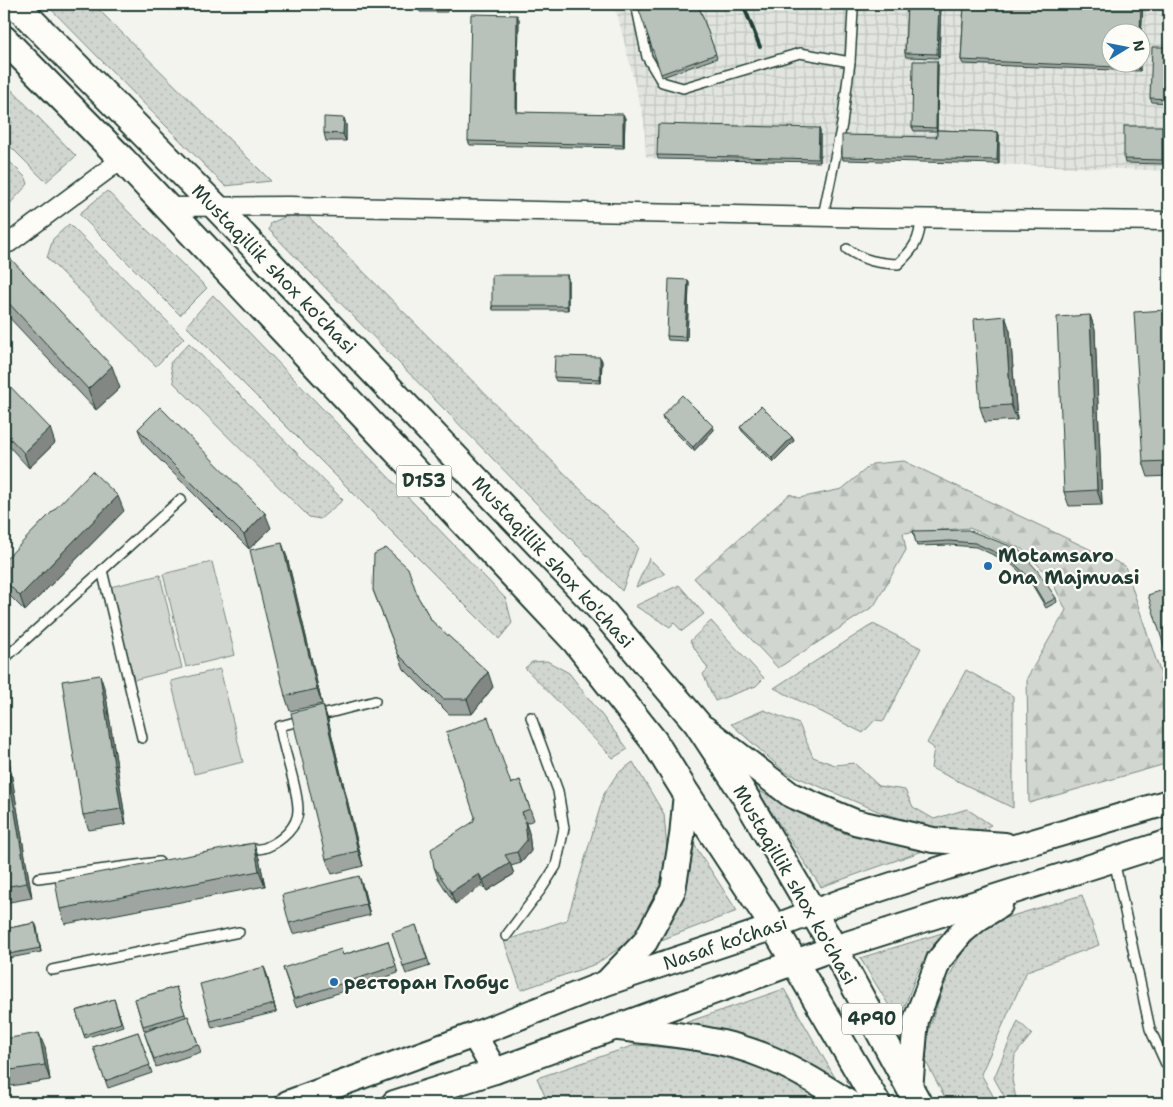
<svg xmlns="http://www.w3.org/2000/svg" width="1173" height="1107" font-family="'Shantell Sans',sans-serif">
<defs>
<pattern id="industrial-grid" width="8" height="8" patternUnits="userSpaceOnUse" patternTransform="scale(1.25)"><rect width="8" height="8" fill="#e2e5df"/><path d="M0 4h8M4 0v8" fill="none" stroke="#c1c5c0"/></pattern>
<pattern id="grass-dots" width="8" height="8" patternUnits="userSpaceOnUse" patternTransform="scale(1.25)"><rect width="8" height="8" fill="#d1d6d1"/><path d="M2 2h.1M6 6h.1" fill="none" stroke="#b3b9b4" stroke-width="1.8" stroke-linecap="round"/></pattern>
<pattern id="forest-firs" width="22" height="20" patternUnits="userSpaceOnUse" patternTransform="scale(1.25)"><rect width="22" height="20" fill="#d1d6d1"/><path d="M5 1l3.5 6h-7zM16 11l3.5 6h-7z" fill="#b3b9b4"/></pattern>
</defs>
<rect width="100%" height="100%" fill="#f4f4ef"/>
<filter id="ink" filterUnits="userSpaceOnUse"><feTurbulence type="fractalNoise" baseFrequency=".02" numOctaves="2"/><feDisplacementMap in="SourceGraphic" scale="10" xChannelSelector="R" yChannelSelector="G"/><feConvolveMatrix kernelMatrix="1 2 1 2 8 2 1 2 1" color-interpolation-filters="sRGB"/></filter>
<g filter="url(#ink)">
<path fill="url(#industrial-grid)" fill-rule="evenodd" d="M612 4H1169V171L999 164 843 160 820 162 658 159 646 157 644 120 617 14ZM1110 32H1140V62H1110Z"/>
<g fill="url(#grass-dots)" stroke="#788a82">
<polygon points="46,4 93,4 271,181 225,186"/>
<polygon points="4,82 76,156 46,182 4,140"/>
<polygon points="4,156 26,178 28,184 5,209"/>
<polygon points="107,191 207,288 180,315 79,214"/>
<polygon points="305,213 638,547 622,591 269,230 271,223 289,215"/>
<polygon points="69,224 184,338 156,366 47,258 53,239"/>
<polygon points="213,295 506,599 512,623 499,639 186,326"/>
<polygon points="189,343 343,500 320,519 309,517 174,383 170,363"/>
<polygon points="649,558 665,574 636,587"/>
<polygon points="679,585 704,614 682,631 674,623 670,627 635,606"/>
<polygon points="711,621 764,678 756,686 715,701 703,674 708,669 690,641"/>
<polygon points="873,624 921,648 884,721 875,720 863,733 774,688"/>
<polygon points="547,661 569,673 628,749 613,758 525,668 532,662"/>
<polygon points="966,670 1013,696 1013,808 931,768 934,748 927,743"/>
<polygon points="764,710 799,724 813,757 835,765 854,763 879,786 905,790 913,807 934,819 967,809 991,825 972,834 943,831 880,812 785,772 731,724"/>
<polygon points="633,762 664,814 667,850 662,890 646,922 627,943 596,964 521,990 504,941 567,920 604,794 617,774"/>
<polygon points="756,789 822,824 849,835 931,848 821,887"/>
<polygon points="690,838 737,911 651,944 674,916 685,891"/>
<polygon points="1082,895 1099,945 1027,971 981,1074 997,1103 948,1103 926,1062 928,1032 943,988 968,941 995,921"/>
<polygon points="942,933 917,973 899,1022 860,958"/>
<polygon points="784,989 841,1088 787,1053 732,1033 676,1026"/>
<polygon points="1018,1021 1032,1034 1015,1055 1012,1080 1017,1103 1008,1103 994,1078"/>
<path d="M635 1045C689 1049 740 1055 790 1078 804 1084 816 1095 829 1103H548L537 1078Z"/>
</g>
<polygon fill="url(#forest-firs)" stroke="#788a82" points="904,461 1125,566 1164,684 1169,684 1169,763 1029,803 1027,678 1066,610 1050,577 1022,549 969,528 903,533 906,550 874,606 778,668 694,578 790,494 799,498 842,489 872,464"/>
<g fill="#d1d6d1" stroke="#788a82">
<polygon points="212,562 235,655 186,667 163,574"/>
<polygon points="160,575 182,668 133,680 110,587"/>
<polygon points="220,669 243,762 194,774 171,681"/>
</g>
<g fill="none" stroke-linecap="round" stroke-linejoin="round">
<g stroke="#1f3d34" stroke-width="12">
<g id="service">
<polyline points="636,4 647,57 662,82 683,88 800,53 850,62"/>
<polyline points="823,216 842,124 850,62 853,11 851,4"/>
<path d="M847 249C865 261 877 263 898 264 914 249 920 240 921 218"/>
<polyline points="102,570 142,738"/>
<polyline points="4,659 181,499"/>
<path d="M244 850C251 849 261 850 267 847 281 841 298 827 298 810 298 786 283 752 280 726L375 701"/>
<polyline points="1114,860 1150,1029 1166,1064 1169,1065"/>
<polyline points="38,878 159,862"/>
<polyline points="506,936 542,888 556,866 564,828 558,791 531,717"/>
<polyline points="52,970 239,932"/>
</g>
</g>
<g stroke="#1f3d34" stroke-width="21">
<g id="minor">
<polyline points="168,207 289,206 881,218 1169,221"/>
<polyline points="4,237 9,243 122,159"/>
</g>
</g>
<g stroke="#1f3d34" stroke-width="28">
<g id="secondary">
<polyline points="704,728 791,795 855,822 933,840 1005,845"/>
<polyline points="608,981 645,942 673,890 682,836 686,793"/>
<path d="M619 1028C666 1034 717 1037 762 1055 793 1067 822 1085 849 1103"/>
<polyline points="474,1035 495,1071"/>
<polyline points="910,1089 916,1020 939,960 962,932 979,918 1000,905"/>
<polyline points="288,1103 474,1035 606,983 774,927 843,901 950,866 1169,802"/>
<polyline points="394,1103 495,1071 834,948 1169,842"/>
</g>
</g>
<g stroke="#1f3d34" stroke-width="30">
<g id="primary">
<polyline points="15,4 217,208 604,613 697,723 743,793 834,948 918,1103"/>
<polyline points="4,39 122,159 575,641 654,741 686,793 774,927 877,1103"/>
</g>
</g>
<use href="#service" stroke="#fdfcf7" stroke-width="9"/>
<use href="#minor" stroke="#fdfcf7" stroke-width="18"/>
<use href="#secondary" stroke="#fdfcf7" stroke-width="24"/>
<use href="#primary" stroke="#fdfcf7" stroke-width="26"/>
<polyline stroke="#1f3d34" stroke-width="4" points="743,4 760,47"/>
</g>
<g fill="#9fa6a1" stroke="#1f3d34">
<rect x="358" y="4" width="26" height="1"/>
<polygon points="447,4 447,12 420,12 419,8"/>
<polygon points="698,4 717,58 662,77 661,74"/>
<polygon points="907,4 941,4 939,58 906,57 905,53"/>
<polygon points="964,4 1143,4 1140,53 1110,62 1140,62 1140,71 963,64 961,60"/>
<polygon points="519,19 517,112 625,118 624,148 470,145 468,141"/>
<polygon points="1169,47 1169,103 1152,102 1150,98"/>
<polygon points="938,65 937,130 998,132 999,135 999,164 843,160 842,157 937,137 937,131 914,131 912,127"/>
<polygon points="344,118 346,125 346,141 326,141 324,133"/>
<polygon points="1164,130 1163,164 1125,163 1124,159"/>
<polygon points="820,131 820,162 658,159 657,155"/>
<polygon points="4,260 120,388 96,410 4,312"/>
<polygon points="567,275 568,279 568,310 493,310 492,306"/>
<polygon points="688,280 689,283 687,341 668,340 667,336"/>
<polygon points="1090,315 1095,330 1102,505 1069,506 1064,492"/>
<polygon points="1005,316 1010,331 1017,420 985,422 980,407"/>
<polygon points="1169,320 1169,476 1148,477 1143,462"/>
<polygon points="600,357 602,361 601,383 556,381 554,377"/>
<polygon points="4,380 55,443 29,468 4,441"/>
<polygon points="662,416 713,426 714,430 694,451 663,420"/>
<polygon points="740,427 792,437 794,441 773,462 742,431"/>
<polygon points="138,429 271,528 249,549 144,444"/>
<polygon points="124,511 25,611 4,590 4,561"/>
<polygon points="913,531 1018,549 1056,598 1057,602 1046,608 1030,581 1009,562 976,547 950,545 917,546"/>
<polygon points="287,557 322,704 290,711 285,696"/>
<polygon points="373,590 419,599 432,621 493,687 472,714 449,714 404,669"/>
<polygon points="105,690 126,824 89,830 83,815"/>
<polygon points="323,705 328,720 363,866 332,874 326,859"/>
<polygon points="4,730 32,898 4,903"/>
<polygon points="520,780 534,820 526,823 529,833 531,851 521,863 511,866 514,874 487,891 483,885 455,904 438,878 434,867 511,784"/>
<polygon points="259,858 265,886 65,924 60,909"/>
<polygon points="363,887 370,915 293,934 289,923"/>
<polygon points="35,923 41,952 4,959 4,929"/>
<polygon points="416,925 430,966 406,974 403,966"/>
<polygon points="388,941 398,973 296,1007 283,968 343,955"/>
<polygon points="264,967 267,975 276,1012 212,1028 210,1021"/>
<polygon points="176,987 186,1017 188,1016 201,1052 156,1067 144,1032 169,1023 144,1030 135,999"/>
<polygon points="114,999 123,1026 85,1038 76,1011"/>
<polygon points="138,1032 152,1073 108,1088 93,1047"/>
<polygon points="4,1039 45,1048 50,1080 4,1087"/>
</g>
<g fill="#828783" stroke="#1f3d34">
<polygon points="939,4 941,4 939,58 937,54"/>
<polygon points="1141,4 1143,4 1140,53 1140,32"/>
<polygon points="517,15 519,19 517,116 516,112"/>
<polygon points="937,61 938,65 937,131 936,128"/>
<polygon points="1139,62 1140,62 1140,71 1138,68"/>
<polygon points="623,114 625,118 624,148 623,145"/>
<polygon points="344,118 346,125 346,141 343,134"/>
<polygon points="1162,126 1164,130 1163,164 1162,160"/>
<polygon points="819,128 820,131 820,162 818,159"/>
<polygon points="998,132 999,135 999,164 997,160"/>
<polygon points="567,275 568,279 568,310 567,306"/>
<polygon points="688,280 689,283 687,341 685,337"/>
<polygon points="1166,310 1169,320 1169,376"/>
<polygon points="1090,315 1095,330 1102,505 1097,490"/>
<polygon points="1005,316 1010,331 1017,420 1011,405"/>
<polygon points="600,357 602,361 601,383 600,379"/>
<polygon points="112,366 120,388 96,410 88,389"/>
<polygon points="713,426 714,430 694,451 693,447"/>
<polygon points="50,428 55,443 29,468 24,453"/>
<polygon points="792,437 794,441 773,462 772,458"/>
<polygon points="118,496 124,511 25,611 20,596"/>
<polygon points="265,513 271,528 249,549 244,535"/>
<polygon points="282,543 287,557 322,704 317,689"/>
<polygon points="488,672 493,687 472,714 467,699"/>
<polygon points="100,675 105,690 126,824 121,809"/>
<polygon points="323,705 328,720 363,866 358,851"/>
<polygon points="4,730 32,898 27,883 4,747"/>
<polygon points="522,812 529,833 531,851 521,863 517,852"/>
<polygon points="254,843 259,858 265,886 259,871"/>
<polygon points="510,863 514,874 487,891 483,880"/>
<polygon points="479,874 483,885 455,904 451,892"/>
<polygon points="359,876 363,887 370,915 366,904"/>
<polygon points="35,923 37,927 41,952 40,948"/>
<polygon points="264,967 267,975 276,1012 274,1004"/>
<polygon points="39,1033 45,1048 50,1080 45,1065"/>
</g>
<g fill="#b9c1bb" stroke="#1f3d34">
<rect x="419" y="4" width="26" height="4"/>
<polygon points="637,4 698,4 716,54 661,74"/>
<polygon points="907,4 939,4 937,54 905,53"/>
<polygon points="964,4 1141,4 1140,32 1110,32 1110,62 1139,62 1138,68 961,60"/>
<polygon points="471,14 517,15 516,112 623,114 623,145 468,141"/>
<polygon points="1152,47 1169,47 1169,99 1150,98"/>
<polygon points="913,61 937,61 936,128 912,127"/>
<polygon points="324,117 344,118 343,134 324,133"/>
<polygon points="658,124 819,128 818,159 657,155"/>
<polygon points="1124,126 1162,126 1162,160 1124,159"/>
<polygon points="937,130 998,132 997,160 842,157 842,135 937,137"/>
<polygon points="8,256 112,366 88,389 4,298 4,260"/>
<rect x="492" y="275" width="75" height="31"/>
<polygon points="669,279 688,280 685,337 667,336"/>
<polygon points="1166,310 1169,376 1169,461 1143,462 1134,312"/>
<polygon points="1090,315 1097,490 1064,492 1057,317"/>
<polygon points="1005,316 1011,405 980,407 974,319"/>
<polygon points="555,356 600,357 600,379 554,377"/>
<polygon points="4,380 50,428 24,453 4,432"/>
<polygon points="682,395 713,426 693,447 662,416"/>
<polygon points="761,406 792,437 772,458 740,427"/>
<polygon points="160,407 265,513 244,535 138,429"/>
<polygon points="92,471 118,496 20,596 4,580 4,561"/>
<polygon points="968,530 1018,549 1037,570 1056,598 1045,604 1029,577 1008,558 975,543 949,541 916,543 913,531"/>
<polygon points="282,543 317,689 285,696 250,550"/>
<polygon points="386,548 408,568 418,597 432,621 488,672 467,699 443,699 398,654 373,590 374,554"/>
<polygon points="1169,588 1169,662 1148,595"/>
<polygon points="100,675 121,809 83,815 62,681"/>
<polygon points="323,705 358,851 326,859 291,713"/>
<polygon points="488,717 511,784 520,780 530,809 522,812 525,822 527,840 517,852 505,855 510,863 483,880 479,874 451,892 434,867 431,849 473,822 475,817 446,732"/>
<polygon points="4,747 27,883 4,887"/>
<polygon points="254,843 259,871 60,909 55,881"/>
<polygon points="359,876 366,904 289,923 282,895"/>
<polygon points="35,923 40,948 4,955 4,929"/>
<polygon points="416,925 427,959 403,966 392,933"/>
<polygon points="388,941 396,966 294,999 283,968 341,949 343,955"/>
<polygon points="264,967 274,1004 210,1021 200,984"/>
<polygon points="176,987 185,1014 143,1026 135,999"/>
<polygon points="114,999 121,1023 84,1035 76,1011"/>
<polygon points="188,1016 198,1044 154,1059 144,1032"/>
<polygon points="138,1032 150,1065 105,1081 93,1047"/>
<polygon points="39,1033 45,1065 4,1071 4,1039"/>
</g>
</g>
<g fill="#1f6fb2" stroke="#fdfcf7" stroke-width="2">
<circle cx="988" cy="566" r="5"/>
<circle cx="334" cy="982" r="5"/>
</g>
<g text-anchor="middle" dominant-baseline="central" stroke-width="4.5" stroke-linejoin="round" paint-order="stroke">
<g fill="#fdfcf7" stroke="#62766e" stroke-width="1">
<rect x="396.5" y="465.5" width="55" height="31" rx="4"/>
<rect x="842" y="1003.5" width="60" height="31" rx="4"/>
</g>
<g font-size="18" font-weight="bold" fill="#1f3d34">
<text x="424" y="481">D153</text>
<text x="872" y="1019">4P90</text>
</g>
<g font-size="19" fill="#1f3d34" stroke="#fdfcf7">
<text transform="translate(274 269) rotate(46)">Mustaqillik shox ko'chasi</text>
<text transform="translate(553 562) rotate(47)">Mustaqillik shox ko'chasi</text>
<text transform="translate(795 885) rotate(60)">Mustaqillik shox ko'chasi</text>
<text transform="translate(725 943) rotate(-19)">Nasaf ko‘chasi</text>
</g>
<g font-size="19" font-weight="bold" fill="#1f3d34" stroke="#fdfcf7" text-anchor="start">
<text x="998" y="555">Motamsaro<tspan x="998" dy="22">Ona Majmuasi</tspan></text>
<text x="344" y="982">ресторан Глобус</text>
</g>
</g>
<rect width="1173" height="1107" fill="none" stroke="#fdfcf7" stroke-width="20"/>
<rect x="10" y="10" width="1153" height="1087" fill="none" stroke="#1f3d34" stroke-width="2" filter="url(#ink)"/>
<g transform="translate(1126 48) rotate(80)"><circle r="24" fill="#fdfcf7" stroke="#a4b0a9"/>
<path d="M0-4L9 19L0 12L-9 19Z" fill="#1f6fb2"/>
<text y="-8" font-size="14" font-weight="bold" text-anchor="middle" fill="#1f3d34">N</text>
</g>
</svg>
